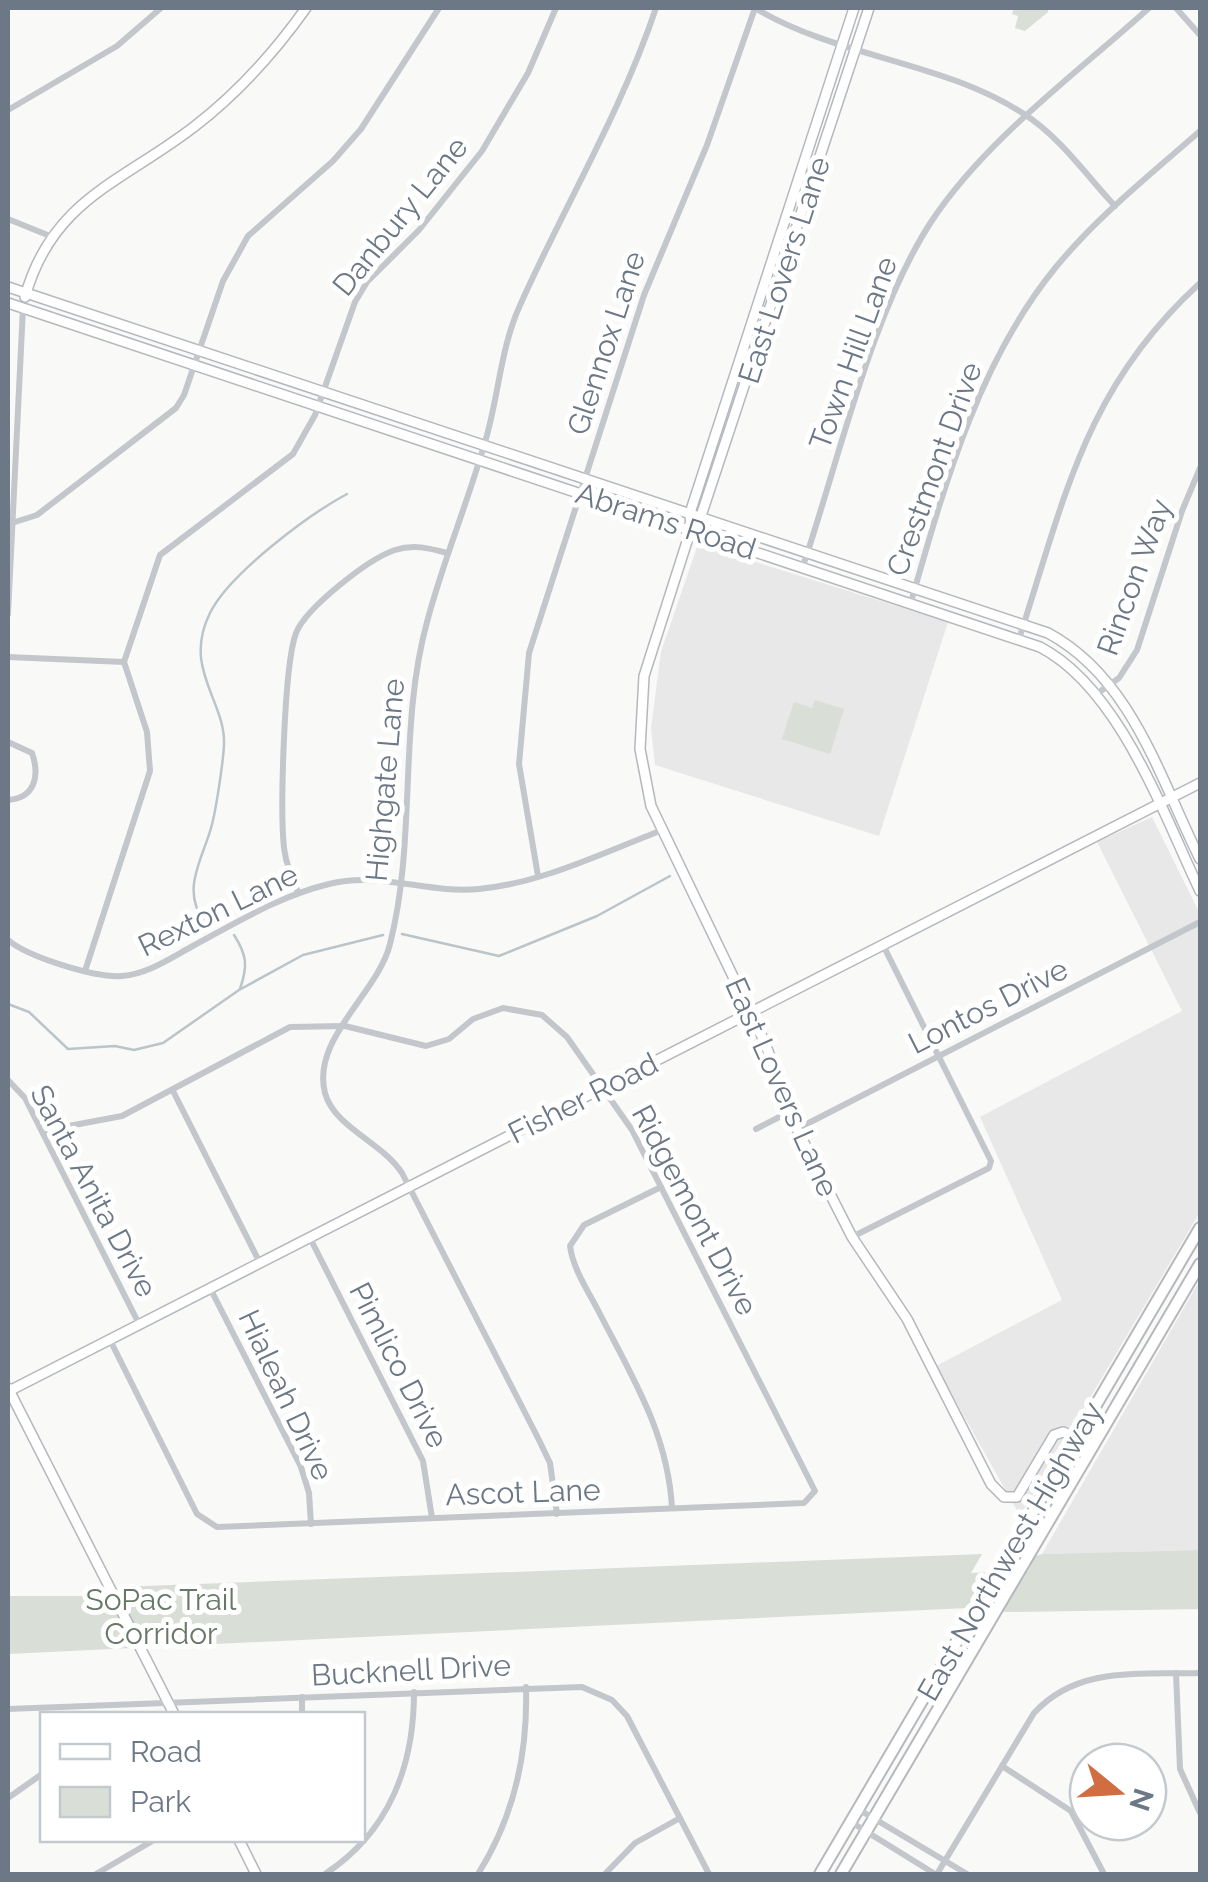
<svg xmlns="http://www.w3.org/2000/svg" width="1208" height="1882" font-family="Raleway,sans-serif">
<rect width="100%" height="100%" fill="#f9f9f7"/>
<g fill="#e7e8e7">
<polygon points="698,544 948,622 879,836 655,765 651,728 661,652"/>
<polygon points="1152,817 1200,914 1200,1212 1020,1516 936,1366 1062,1300 980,1117 1182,1011 1097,842"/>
<polygon points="1200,1280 1200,1550 1042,1554"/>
</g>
<g fill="#d9ded7">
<polygon points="1014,8 1048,8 1048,12 1025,31 1015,28 1018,16 1012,14"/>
<polygon points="815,700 844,709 830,754 782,739 794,702 812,708"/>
<polygon points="1200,1550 1200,1609 1008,1612 967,1608 8,1654 8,1596 123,1596 120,1587 982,1554 971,1573 1028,1571 1035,1556 1042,1554"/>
</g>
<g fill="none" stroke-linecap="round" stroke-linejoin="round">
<g stroke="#bbc4c9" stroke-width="2.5">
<path d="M216 924 204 921C181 890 202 860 211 828 216 811 223 763 224 745 226 701 182 669 210 613 229 574 308 515 347 494"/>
<polyline points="402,934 499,956 597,916 670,876"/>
<path d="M234 935C247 955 248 966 240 989"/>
<polyline points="8,1004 29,1012 68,1049 115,1046 134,1050 163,1043 239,990 303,955 383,935"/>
</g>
<g stroke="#b4b8bd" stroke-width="12">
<g id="secondary">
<polyline points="854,8 690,513 691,529 644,676 640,749 651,806 765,1043 797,1129 852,1237 907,1319 991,1484 1004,1497 1017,1497 1054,1435 1063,1432 1093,1445"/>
<path d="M8 287 1048 633C1132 678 1160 779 1200 859"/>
<path d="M25 297C52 199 123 182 195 126 239 92 274 53 306 8"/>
<path d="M8 303 1040 647C1119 688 1163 813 1200 891"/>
<polyline points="699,522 869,8"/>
<polyline points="8,1388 174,1714"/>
<polyline points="9,1391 1200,783"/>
<polyline points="239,1840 256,1874"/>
</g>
</g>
<g stroke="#b5b8bc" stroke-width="14">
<g id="primary">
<polyline points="820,1874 1200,1228"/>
<polyline points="841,1874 1200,1264"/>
</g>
</g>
<g stroke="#c3c6ca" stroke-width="6">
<path d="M755 8C838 58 943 61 1024 114 1059 136 1087 176 1115 206"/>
<polyline points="1176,8 1200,35"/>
<polyline points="8,110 117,46 161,8"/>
<polyline points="8,219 50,236"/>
<polyline points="12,523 37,515 176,408 184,395 223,281 248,236 333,161 361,129 439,8"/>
<path d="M803 566C839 460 871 314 931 222 986 139 1076 74 1149 8"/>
<path d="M911 602C944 487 978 362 1056 267 1098 216 1151 174 1200 131"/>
<polyline points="8,614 23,308"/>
<path d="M1019 639C1065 497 1085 388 1200 283"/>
<polyline points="8,657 124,662"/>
<polyline points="1098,693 1119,678 1137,650 1182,511 1200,468"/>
<path d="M8 742 32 753C40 776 35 798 8 800"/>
<polyline points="538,876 519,764 529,653 644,295 707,145 755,8"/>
<path d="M298 892C292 878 286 864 284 848 280 810 284 665 296 633 306 608 368 559 395 550 413 544 429 548 447 553"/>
<path d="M8 940C28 957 95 978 122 976 147 974 169 959 191 947 236 923 279 896 329 884 380 871 428 894 479 889 542 883 602 853 660 831"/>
<polyline points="85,971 150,771 147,732 124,662 160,555 293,454 315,415 355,302 367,282 419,230 482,151 528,73 556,8"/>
<polyline points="8,1080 25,1098 139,1324"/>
<polyline points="173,1091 260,1263"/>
<polyline points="756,1129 789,1112"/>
<polyline points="797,1129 1200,922"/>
<polyline points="42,1131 122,1116 290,1027 345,1026 426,1046 449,1039 473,1019 503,1008 542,1015 567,1037 632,1130 815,1491 804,1503 217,1527 197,1514 110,1340"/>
<path d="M661 1187 584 1225 570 1246C573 1270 590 1294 601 1316 634 1380 668 1435 672 1508"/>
<polyline points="852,1237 989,1168 991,1161 883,945"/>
<polyline points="310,1238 423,1461 432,1518"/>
<polyline points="210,1288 301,1467 309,1493 311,1524"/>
<path d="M557 1514 550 1463 538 1438 402 1173C382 1142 334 1127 325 1093 311 1039 378 993 390 944 417 838 398 728 427 622 443 561 468 502 485 442 499 396 500 348 521 303 566 203 621 112 656 8"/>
<polyline points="1176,1673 1180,1769 1200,1813"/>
<polyline points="8,1709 582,1687 612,1700 627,1716 709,1874"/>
<polyline points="302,1714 302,1697"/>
<polyline points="1002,1766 1071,1811 1104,1874"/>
<polyline points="8,1798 42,1774"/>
<polyline points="858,1809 967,1874"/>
<polyline points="851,1822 935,1874"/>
<polyline points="96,1874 154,1840"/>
<path d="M325 1874C389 1832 414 1766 414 1692"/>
<path d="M478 1874C514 1817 528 1754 526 1687"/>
<polyline points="605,1874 635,1843 680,1818"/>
<path d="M937 1874 1034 1713C1078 1665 1141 1675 1200 1673"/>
</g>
<use href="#secondary" stroke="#fff" stroke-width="9"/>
<use href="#primary" stroke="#fff" stroke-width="10"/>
</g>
<g text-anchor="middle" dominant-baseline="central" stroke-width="10" stroke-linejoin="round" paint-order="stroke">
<g font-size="30" fill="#6c7885" stroke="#fff">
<text transform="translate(400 216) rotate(-51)">Danbury Lane</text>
<text transform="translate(784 270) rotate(-72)">East Lovers Lane</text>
<text transform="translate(606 343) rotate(-72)">Glennox Lane</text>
<text transform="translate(853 353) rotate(-70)">Town Hill Lane</text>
<text transform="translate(934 469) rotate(-70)">Crestmont Drive</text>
<text transform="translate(666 521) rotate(18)">Abrams Road</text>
<text transform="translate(1134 577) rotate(-70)">Rincon Way</text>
<text transform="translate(385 780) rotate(-85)">Highgate Lane</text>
<text transform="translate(218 910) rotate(-26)">Rexton Lane</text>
<text transform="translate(988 1006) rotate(-27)">Lontos Drive</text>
<text transform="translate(782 1087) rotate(66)">East Lovers Lane</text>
<text transform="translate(583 1098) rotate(-27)">Fisher Road</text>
<text transform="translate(94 1191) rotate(62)">Santa Anita Drive</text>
<text transform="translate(695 1210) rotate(62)">Ridgemont Drive</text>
<text transform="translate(399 1365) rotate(63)">Pimlico Drive</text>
<text transform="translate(286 1395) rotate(65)">Hialeah Drive</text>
<text transform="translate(523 1492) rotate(-2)">Ascot Lane</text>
<text transform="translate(1010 1551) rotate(-60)">East Northwest Highway</text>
<text transform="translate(411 1670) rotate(-3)">Bucknell Drive</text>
</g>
<g font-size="30" fill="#677866" stroke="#fff">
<text x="161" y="1599">SoPac Trail<tspan x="161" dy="34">Corridor</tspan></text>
</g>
</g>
<rect width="1208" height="1882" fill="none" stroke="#6c7885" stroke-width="20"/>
<rect x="40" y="1712" width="325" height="130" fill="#ffffff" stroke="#c4c9ce" stroke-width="2.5"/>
<rect x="60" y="1744" width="50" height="15" fill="#ffffff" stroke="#c4c9ce" stroke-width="2.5"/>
<text x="130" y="1762" font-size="30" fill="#6c7885">Road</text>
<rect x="60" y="1787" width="50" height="30" fill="#d9ded7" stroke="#c4c9ce" stroke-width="2.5"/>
<text x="130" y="1812" font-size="30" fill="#6c7885">Park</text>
<g transform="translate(1118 1792) rotate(108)"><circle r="48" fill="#ffffff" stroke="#c4c9ce" stroke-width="2.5"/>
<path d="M0-8L18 38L0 25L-18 38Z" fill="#d06e41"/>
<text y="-15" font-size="28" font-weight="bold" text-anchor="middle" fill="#6c7885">N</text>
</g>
</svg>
